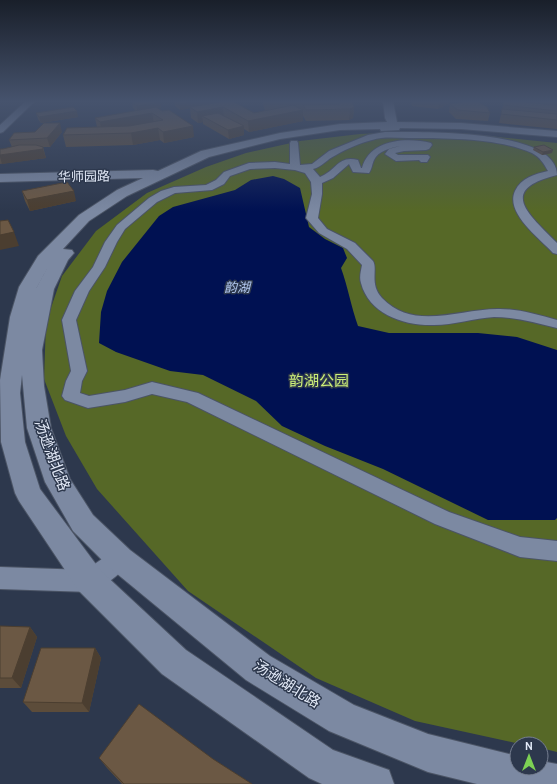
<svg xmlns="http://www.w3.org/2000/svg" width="557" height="784" font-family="Cabin,'Noto Sans SC',sans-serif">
<rect width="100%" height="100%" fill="#2d384d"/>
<polygon fill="#566827" points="404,132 460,133 557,143 557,752 541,748 541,744 520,744 415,721 316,678 188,591 97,489 66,436 44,379 46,322 62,276 96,231 147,193 206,167 246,153 300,141 360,134"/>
<path fill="#001152" d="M273 176 284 179 300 188 309 227 325 239 343 248 347 258 341 268C348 287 351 307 358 326L389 333H478L517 337 557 350V518L555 520H488L383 469 325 446 282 426 256 401 203 375 170 371 116 352 99 343 101 312 107 291 122 262 159 216 173 207 235 190 251 180Z"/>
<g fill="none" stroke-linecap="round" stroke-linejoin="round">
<g stroke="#4b5465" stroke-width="2">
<g id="street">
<polygon points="26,101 35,101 3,132 0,133 0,125"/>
<path d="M385 132C418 132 557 128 557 175 496 190 530 215 557 243V254L553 253C539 238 505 213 515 191 521 178 535 174 548 171 544 164 540 157 532 153 499 138 445 138 409 138 397 138 384 136 372 140 360 143 346 149 336 155 327 159 322 167 313 169L320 177C337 170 338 155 358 160L361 168H362C370 139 407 137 431 143L432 145 429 149 426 150 404 151 395 153 398 155H428L430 157 427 162H421L419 160 396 161 385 154 389 149 400 146C390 148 378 151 374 160 372 164 372 169 369 173L353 172 349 164 333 178 322 183V194L318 218 327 229 355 243 373 261C378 269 369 284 382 298 414 332 461 308 500 309 519 309 538 315 557 320V328C536 323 516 317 494 317 474 318 454 325 434 325 404 326 369 314 361 283 359 277 361 271 362 265L347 249 319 233 306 218 312 194 311 182 305 173 295 170 275 168 250 169 230 176 224 184 212 190 175 193 157 202 125 229 117 242 105 267 89 291 76 320 87 371 82 381 80 393 89 396 125 390 152 382 198 393 449 512 520 537 557 541V561L520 557 435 524 187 402 152 394 125 402 88 408 65 400 62 396 66 381 71 371 62 320 75 291 93 267 105 242 117 225 149 198 161 191 174 187 206 185 216 180 224 172 249 163 275 162 290 164V143L291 141H297L298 143 300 165 312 164 329 151 368 135Z"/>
<path d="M120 549 128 552 131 559C125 572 103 587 90 592L0 589V567L86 570 112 552Z"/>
</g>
</g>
<g stroke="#4b5465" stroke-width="2">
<path id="secondary" d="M383 101H393L397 122 461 123 557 131V137L461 129 400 128 399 130 381 131 380 129 340 130 280 139 209 157 127 196 89 221 63 249 72 250 74 253 68 260 54 289 42 350 44 386 51 428 70 479 93 515 130 550 270 656 354 705 428 734 517 756V768H541V761L557 764V784H477L428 772 329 731 246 680 110 568 73 531 45 482 27 428 22 375 20 393 25 442 40 489 101 571 186 650 333 750 389 770 394 784H322L309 778 162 674 79 591 19 501 15 493 1 442 0 380 10 317 19 287 38 256 79 215 117 190 143 178 0 182V174L153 170 158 171 201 151 280 133 340 124 387 122 385 118ZM51 261 36 289 37 287Z"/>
</g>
<use href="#street" fill="#7c89a2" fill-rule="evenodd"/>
<use href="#secondary" fill="#7c89a2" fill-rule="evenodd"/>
</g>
<g fill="#5c4c3a">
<polygon points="174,101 219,101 219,102 254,113 268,110 265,110 263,104 263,101 352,101 354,107 353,118 349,120 306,121 303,116 303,121 249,132 244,129 244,135 229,139 203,124 203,122 198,123 191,118 190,108 180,110 175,106"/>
<polygon points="411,101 452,101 438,109 412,106"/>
<polygon points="504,101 557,101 557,129 499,123"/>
<polygon points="132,102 160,102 161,108 158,108 194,137 164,143 160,140 133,145 66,147 63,135 97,127 95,118 136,111 133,108"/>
<polygon points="450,104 490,113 488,121 456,119 449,112"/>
<polygon points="36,113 78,117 41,123 38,119"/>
<polygon points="62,132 50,147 43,147 46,158 0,164 0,149 3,149 12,147 9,140"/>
<polygon points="534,147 552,153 542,155 533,150"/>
<polygon points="22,191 76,201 30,211 25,201"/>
<polygon points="0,626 30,627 37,637 21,688 0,688"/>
<polygon points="95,648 101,658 89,712 32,712 23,702"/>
<polygon points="99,758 213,759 252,784 122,784 107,768"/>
</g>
<g fill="#4b3e30">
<polygon points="197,101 219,101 219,103 180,110 179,104"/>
<polygon points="440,101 452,101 438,109"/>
<polygon points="160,102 161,108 137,112 137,106"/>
<polygon points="223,107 224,118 202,116 203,122 198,123 197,112"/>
<polygon points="354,107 353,118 349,120 350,109"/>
<polygon points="303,110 303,121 249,132 248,121"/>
<polygon points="77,111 78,117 41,123 39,117"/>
<polygon points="152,113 154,123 102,133 100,122"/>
<polygon points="60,123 62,132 50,147 47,138"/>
<polygon points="193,126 194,137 164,143 163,132"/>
<polygon points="244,126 244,135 229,139 228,130"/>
<polygon points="158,128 160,140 133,145 131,133"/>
<polygon points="43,149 46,158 2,164 0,157 0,155"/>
<polygon points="553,150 552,153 542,155 543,152"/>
<polygon points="74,191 76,201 30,211 27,200"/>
<polygon points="14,232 19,246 0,250 0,235"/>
<polygon points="30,627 37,637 21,688 12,678"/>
<polygon points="95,648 101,658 89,712 82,703"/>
</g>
<g fill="#6b5844" stroke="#4b3e30">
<polygon points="140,101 159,101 160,102 137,106 132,102"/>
<polygon points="175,101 197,101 179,104"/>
<polygon points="226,101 232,101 254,113 293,105 303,110 248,121 223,107 197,112 190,107"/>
<polygon points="339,101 352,101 354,107 350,109 306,110 303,105 340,104"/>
<polygon points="470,101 477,101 487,107 490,113 458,110 450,104"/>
<polygon points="504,101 513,101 557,105 557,111 503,105"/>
<polygon points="73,107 77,111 39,117 36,113"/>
<polygon points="156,107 162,111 169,110 193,126 163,132 158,128 131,133 63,135 67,128 129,126 163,120 152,113 100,122 95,118"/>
<polygon points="502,109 557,114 557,120 501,114"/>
<polygon points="218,113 244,126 228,130 202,116"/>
<polygon points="44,123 60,123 47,138 9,140 14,133 35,132"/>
<polygon points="19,145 36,145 43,147 43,149 0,155 0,149 3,149"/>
<polygon points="544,145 553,150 543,152 534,147"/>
<polygon points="67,182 74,191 27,200 22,191"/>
<polygon points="8,220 14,232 0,235 0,221"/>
<polygon points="0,626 30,627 12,678 0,678"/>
<polygon points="41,648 95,648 82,703 23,702"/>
<polygon points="139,704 213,759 252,784 124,784 99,758"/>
</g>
<linearGradient id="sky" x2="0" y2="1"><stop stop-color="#191f2a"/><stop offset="0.48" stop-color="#46536d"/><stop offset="1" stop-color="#46536d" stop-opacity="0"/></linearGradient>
<rect width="557" height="211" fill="url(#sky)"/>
<g text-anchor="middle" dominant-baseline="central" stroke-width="3" stroke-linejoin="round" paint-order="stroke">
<g font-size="13" fill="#e3eaf8" stroke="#2d384d">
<text transform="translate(84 176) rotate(-1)">华师园路</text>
</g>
<g font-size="13" font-style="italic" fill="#b0c6ed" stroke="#2d384d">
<text x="237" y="287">韵湖</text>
</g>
<g font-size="15" fill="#cdf079" stroke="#2d384d">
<text x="319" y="381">韵湖公园</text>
</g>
<g font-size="15" fill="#e3eaf8" stroke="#2d384d">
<text transform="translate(52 455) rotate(70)">汤逊湖北路</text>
<text transform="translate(287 684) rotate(32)">汤逊湖北路</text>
</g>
</g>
<g transform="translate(529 756)"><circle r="19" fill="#2d384d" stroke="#767f91"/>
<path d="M0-3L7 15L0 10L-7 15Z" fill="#7dd154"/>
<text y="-6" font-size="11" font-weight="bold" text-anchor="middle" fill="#e3eaf8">N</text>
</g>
</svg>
